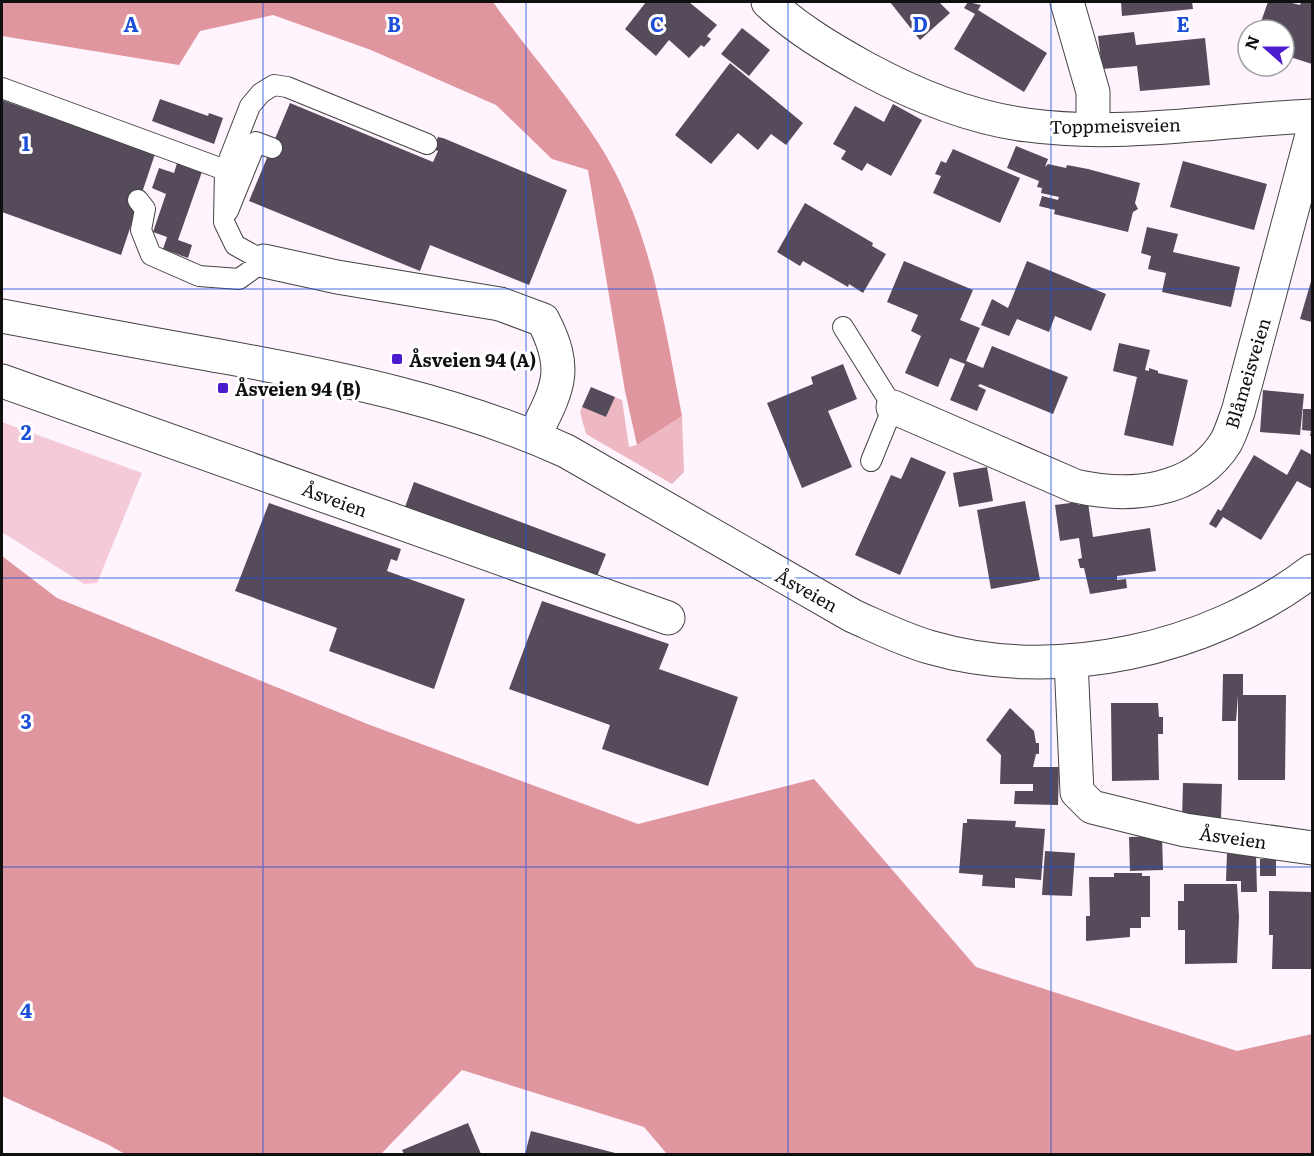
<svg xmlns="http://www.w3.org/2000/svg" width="1314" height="1156" font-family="Literata,serif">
<rect width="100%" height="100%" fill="#fff3fd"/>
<polygon fill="#eeb8c3" points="615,397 622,400 629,447 637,445 682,416 684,472 672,484 586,434 580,412 582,407 606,417"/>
<g fill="#e0969f">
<path d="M2 2H493C527 50 567 94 599 144 651 226 664 323 682 416L637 445 625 391 588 170 552 159 496 105 371 50 273 15 200 31 179 65 2 36Z"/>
<polygon points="2,556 57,598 370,725 638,824 814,779 976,967 1237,1051 1312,1034 1312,1154 667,1154 644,1127 462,1070 381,1154 125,1154 107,1144 2,1096"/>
</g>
<polygon fill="#f4cad8" points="2,422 142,473 97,583 84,584 2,532"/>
<g fill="#554b5a">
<polygon points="646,2 689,2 717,25 707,36 711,39 704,47 701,45 689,58 669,40 656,56 625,29"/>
<polygon points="890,2 939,2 950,13 920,40"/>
<polygon points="968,2 981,5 978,10 1047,53 1024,92 954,49 975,14 964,8"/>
<polygon points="1121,2 1192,2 1193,9 1122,16"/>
<polygon points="1268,2 1288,2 1300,5 1301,2 1312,2 1312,64 1284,55 1284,30 1258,30"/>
<polygon points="742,28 770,50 749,76 721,54"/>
<polygon points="1134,32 1136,45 1205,38 1210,85 1140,91 1137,66 1102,69 1098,36"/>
<polygon points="730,63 803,123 786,145 771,134 758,150 738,133 711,164 675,135"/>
<polygon points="160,99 208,116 209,113 223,118 214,144 152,121"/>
<polygon points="2,100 155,154 121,255 2,212"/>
<polygon points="290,103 433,162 438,151 433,149 438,137 443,138 567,190 529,285 430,245 420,271 249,201"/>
<polygon points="893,104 922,120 891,176 867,163 862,171 841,159 846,151 833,144 855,106 884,122"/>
<polygon points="1016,146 1048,159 1045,167 1048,164 1066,168 1067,165 1088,169 1140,183 1135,203 1138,209 1133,212 1128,232 1054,214 1055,210 1039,206 1042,196 1058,200 1059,197 1041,193 1042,188 1037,187 1039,181 1007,168"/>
<polygon points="953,149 1020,178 1000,223 933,193 941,176 935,174 941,161 946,163"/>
<polygon points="178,160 203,169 178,240 192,245 188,258 163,249 167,237 153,232 166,194 152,188 159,168 174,173"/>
<polygon points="1183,161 1267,184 1254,230 1170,207"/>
<polygon points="805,203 873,243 872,246 886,254 863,293 849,284 848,287 803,261 800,266 777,252"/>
<polygon points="1147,227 1178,234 1173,252 1240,267 1231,307 1162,292 1166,273 1148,269 1151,256 1141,253"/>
<polygon points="904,261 973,290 960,320 980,328 966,361 983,368 992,346 1068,377 1053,414 980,384 978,386 986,390 977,411 950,400 965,364 950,358 938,387 905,373 921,336 911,331 918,315 887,302"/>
<polygon points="1027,261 1106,294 1091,331 1055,316 1049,332 1017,319 1009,336 981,325 992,299 1008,308"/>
<polygon points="1312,278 1312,322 1300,319"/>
<polygon points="1119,343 1150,350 1145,370 1149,371 1149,368 1158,371 1158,373 1188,380 1173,446 1124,435 1137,377 1113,371"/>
<polygon points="843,364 857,399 828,411 852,467 802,488 767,403 813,384 811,377"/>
<polygon points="591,387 615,397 606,417 582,407"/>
<polygon points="1263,390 1304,394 1300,435 1260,432"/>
<polygon points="1303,409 1312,409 1312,436 1310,436 1311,431 1302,430"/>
<polygon points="1301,449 1312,455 1312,489 1297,481 1261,540 1223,517 1216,528 1209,524 1218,509 1221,511 1254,455 1287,475"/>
<polygon points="911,457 946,472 900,575 855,555 891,475 901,479"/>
<polygon points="987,467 993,501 959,507 953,473"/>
<polygon points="414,482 606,554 597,576 405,507"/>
<polygon points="1025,501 1040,580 991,589 977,510"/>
<polygon points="1078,502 1078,505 1088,503 1093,537 1150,528 1156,571 1117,576 1117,580 1126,579 1127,588 1090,594 1084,568 1080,568 1078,559 1082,558 1079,538 1060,541 1055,505"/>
<polygon points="269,503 401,549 397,561 391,559 387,571 465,599 434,689 329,651 337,628 235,591"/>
<polygon points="542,601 669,644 659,669 738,697 708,786 602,749 610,725 509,689"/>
<polygon points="1223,674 1243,674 1243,695 1286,695 1285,780 1238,780 1238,695 1236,721 1222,721"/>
<polygon points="1111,703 1158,703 1159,717 1163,717 1163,734 1158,734 1159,780 1112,781"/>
<polygon points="1010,708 1034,731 1036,743 1039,743 1039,754 1036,754 1033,767 1059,767 1058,805 1014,804 1015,791 1033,791 1033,784 1000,784 1001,755 986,740"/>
<polygon points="1183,783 1222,784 1221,818 1182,818"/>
<polygon points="967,819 1016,821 1015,827 1045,829 1041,880 1015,878 1015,888 982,886 983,875 959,873 963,823 967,823"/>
<polygon points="1162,836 1163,870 1130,871 1129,837"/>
<polygon points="1045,851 1075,853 1072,896 1042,895"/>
<polygon points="1227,852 1256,853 1257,892 1241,892 1241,881 1226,881"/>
<rect x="1260" y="859" width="16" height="17"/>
<polygon points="1114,873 1142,873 1142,876 1150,876 1150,917 1141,917 1141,928 1130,928 1130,937 1086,941 1086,916 1090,916 1089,877 1114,877"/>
<polygon points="1184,884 1237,884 1239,917 1237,963 1185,964 1185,930 1178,930 1178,901 1184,901"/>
<polygon points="1269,891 1312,892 1312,969 1272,969 1273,935 1269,935"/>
<polygon points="468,1123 481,1154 404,1154 402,1150"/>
<polygon points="531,1131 619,1154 525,1154"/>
</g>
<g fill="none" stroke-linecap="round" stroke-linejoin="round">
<g stroke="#434343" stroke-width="22">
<g id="service">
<polyline points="2,88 225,170"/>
<polyline points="138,200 145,209 141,230 151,255 199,276 239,279 264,261 235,245 224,222 225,170 250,106 261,93 274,85 287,87 427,144"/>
<polyline points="228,211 256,142 272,148"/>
<polyline points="843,327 893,407 871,461"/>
</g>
</g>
<g stroke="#434343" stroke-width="35">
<g id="minor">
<path d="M768 2C797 29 831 49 865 68 915 95 971 118 1027 125 1122 138 1218 120 1312 116"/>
<polyline points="1067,2 1093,92 1093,129"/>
<path d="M264 261 337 277 500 304 543 320C569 370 558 388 534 436"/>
<polyline points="2,381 668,618"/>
<path d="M893 407 1075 486C1128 498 1194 494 1226 442 1231 433 1234 422 1238 412L1312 135"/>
<polyline points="1071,661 1077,792 1092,807 1185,830 1312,848"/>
</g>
</g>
<g stroke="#434343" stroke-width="35">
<path id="tertiary" d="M2 316C76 330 150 344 225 357 340 378 458 402 566 451L853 616C878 627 902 639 929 647 1056 684 1208 650 1312 571"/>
</g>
<use href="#service" stroke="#fff" stroke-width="20"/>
<use href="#minor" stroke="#fff" stroke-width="33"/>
<use href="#tertiary" stroke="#fff" stroke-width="33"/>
</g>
<path fill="none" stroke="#1d4ed8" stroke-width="1.5" stroke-opacity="0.55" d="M263 2V1154M526 2V1154M788 2V1154M1051 2V1154M2 289H1312M2 578H1312M2 867H1312"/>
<g fill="#4b1bcd" stroke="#fff" stroke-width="2">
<rect x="391" y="353" width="12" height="12" rx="3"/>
<rect x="217" y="382" width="12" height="12" rx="3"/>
</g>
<g text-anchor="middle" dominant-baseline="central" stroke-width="6" stroke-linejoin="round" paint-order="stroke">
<g font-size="18" fill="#101010" stroke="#fff">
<text transform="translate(1115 125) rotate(-1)">Toppmeisveien</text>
<text transform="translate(1247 373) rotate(-73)">Blåmeisveien</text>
<text transform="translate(335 499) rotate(20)">Åsveien</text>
<text transform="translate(807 590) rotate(29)">Åsveien</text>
<text transform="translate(1233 837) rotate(8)">Åsveien</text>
</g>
<g font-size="18" font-weight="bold" fill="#101010" stroke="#fff" text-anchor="start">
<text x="409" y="359">Åsveien 94 (A)</text>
<text x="235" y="388">Åsveien 94 (B)</text>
</g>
</g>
<g font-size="20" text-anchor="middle" font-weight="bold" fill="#1d4ed8" stroke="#fff" stroke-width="6" stroke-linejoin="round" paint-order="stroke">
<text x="131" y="32">A</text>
<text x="394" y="32">B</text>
<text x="657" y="32">C</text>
<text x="920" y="32">D</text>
<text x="1183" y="32">E</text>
<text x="26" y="151">1</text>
<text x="26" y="440">2</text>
<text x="26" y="729">3</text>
<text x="26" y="1018">4</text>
</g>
<rect width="1314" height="1156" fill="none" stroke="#101010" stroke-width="6"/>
<g transform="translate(1266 48) rotate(291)"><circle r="28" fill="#ffffff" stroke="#9f9f9f" stroke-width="1.5"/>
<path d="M0-4.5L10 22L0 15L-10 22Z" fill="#4b1bcd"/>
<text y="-9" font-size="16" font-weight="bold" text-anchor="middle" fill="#101010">N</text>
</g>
</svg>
